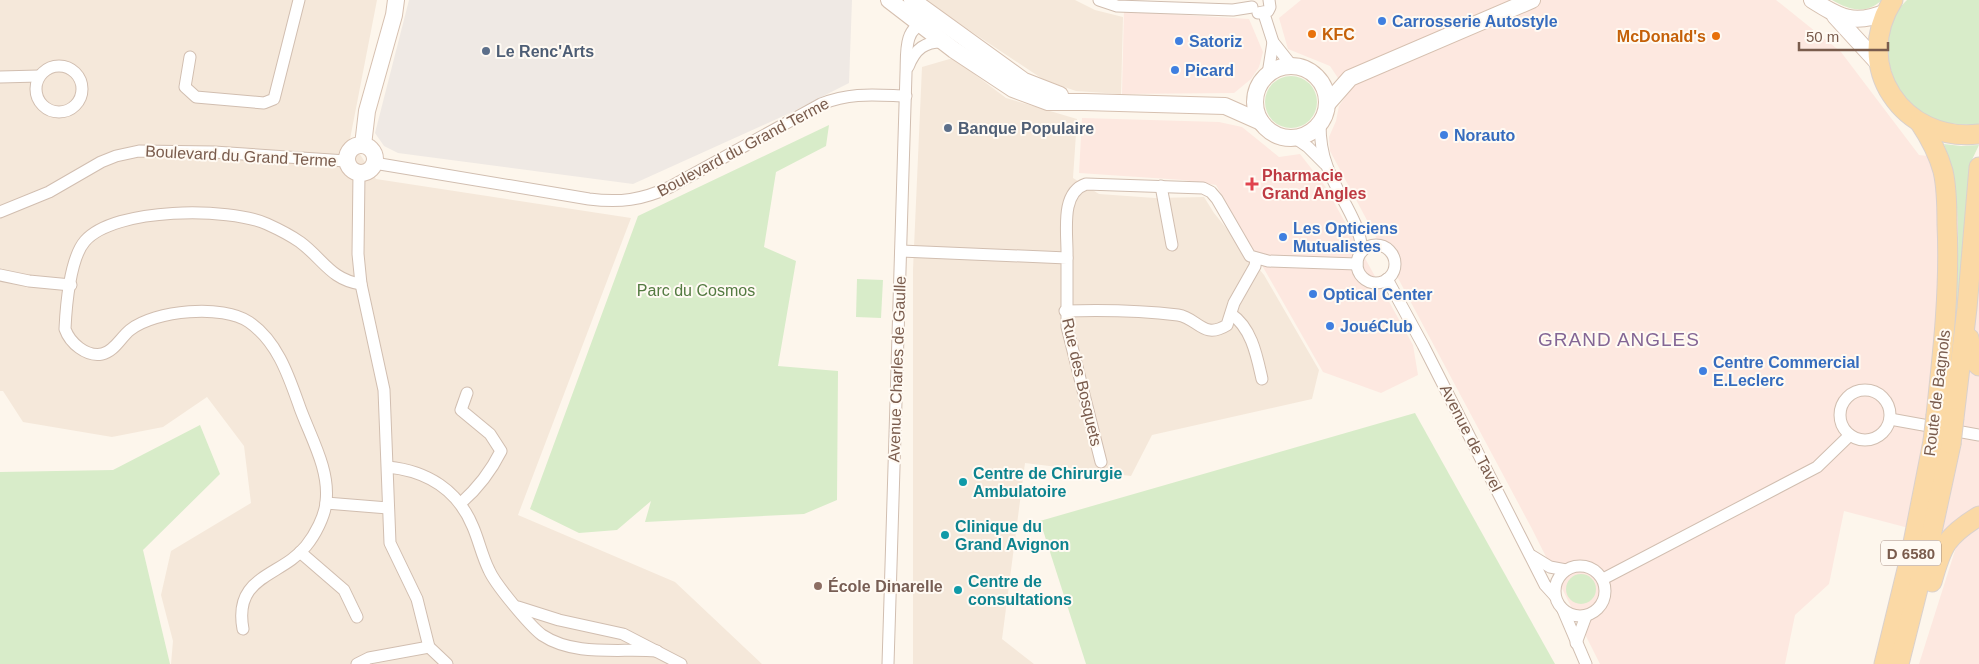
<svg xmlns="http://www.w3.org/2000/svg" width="1979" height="664" font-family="Arial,sans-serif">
<rect width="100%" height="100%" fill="#fdf6ec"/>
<g fill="#f5e8da">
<polygon points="0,0 377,0 350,139 376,179 631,218 518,515 675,582 762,664 171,664 173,641 161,595 171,551 251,503 244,446 207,397 163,427 112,437 23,422 3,391 0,391"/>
<polygon points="924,0 1075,0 1095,10 1123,17 1121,94 1076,91 1044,80"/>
<polygon points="953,58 1006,98 1077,119 1073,178 1099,194 1155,198 1204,197 1214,213 1264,275 1319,370 1312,399 1152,435 1131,476 1025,463 1002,639 1034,664 913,664 913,270 922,67"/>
</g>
<g fill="#fde8e0">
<polygon points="1301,0 1776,0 1841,52 1919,155 1979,162 1979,664 1919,664 1958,541 1844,511 1829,584 1795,615 1785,664 1600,664 1531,527 1330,151 1329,137 1336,121 1339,106 1348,93 1330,66 1288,49 1279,18"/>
<polygon points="1124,11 1249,19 1263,52 1259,67 1251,79 1234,93 1122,94"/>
<polygon points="1082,118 1219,122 1242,127 1279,157 1300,154 1325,186 1413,345 1418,375 1381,393 1323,372 1216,185 1183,180 1079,173"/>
</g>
<polygon fill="#efe9e4" points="409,0 852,0 849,83 790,113 633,184 398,153 384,146 375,133"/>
<g fill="#d8ecc9">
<path d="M1832 0H1882C1866 15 1849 10 1832 0Z"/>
<path d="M1907 0H1979V125C1959 124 1941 125 1923 114 1887 93 1874 30 1907 0Z"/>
<circle cx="1291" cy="102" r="26"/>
<polygon points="829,125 826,146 776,172 764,247 796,261 778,366 838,371 837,500 804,514 645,522 651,501 617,530 579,533 530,509 638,216"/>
<path d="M1944 144 1961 146 1979 145 1969 166 1959 327 1955 326C1957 267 1965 201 1944 144Z"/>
<polygon points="857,279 883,280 881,318 856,317"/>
<polygon points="1415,413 1555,664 1086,664 1040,521"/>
<polygon points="200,425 220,474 143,550 170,664 0,664 0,472 113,470"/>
<circle cx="1581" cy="589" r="15"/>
</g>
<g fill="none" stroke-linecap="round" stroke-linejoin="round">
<g stroke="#d1beb0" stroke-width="13">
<g id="street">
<polyline points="1099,0 1117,6 1233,10 1252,7"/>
<polyline points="1258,13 1268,11 1270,7 1269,0"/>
<polyline points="1264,14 1273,42 1292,66"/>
<polyline points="190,57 185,87 196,97 264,103 274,99 299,0"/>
<circle cx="59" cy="89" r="23"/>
<path d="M908 67C915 49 925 41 944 42"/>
<polyline points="1268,74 1273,42"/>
<polyline points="0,77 39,76"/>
<path d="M1320 124C1320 139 1322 153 1327 166 1337 195 1360 220 1362 251"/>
<polyline points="1295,138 1308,147 1325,164"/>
<path d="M374 163 589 199C620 203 642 200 670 187L821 104C852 92 874 95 906 96"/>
<polyline points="359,173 358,254 361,284 384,390 390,543 417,599 429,647"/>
<polyline points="1161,186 1172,245"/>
<polyline points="0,212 49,192 101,162 116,156 139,151 214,152 346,161"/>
<circle cx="1376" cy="264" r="19"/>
<polyline points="901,251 1067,258 1067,327 1101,462"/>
<path d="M1067 258C1068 235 1059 193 1086 184L1203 188 1211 192 1217 199 1250 256 1268 261 1357 264"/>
<polyline points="0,275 29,281 71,285"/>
<polyline points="1387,279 1423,345 1545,585 1555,596"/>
<path d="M1065 311C1098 310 1145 311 1178 315 1198 318 1203 340 1227 325L1234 303 1255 266 1256 259"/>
<path d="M1231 314C1252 328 1257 357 1262 379"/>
<circle cx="1865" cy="415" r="25"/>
<polyline points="1890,419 1979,435"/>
<path d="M388 467C427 471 458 490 473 527 479 541 482 556 489 570 495 584 529 625 542 635 575 657 620 648 657 651"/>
<polyline points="326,503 388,508"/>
<path d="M461 503C478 488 491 471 501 451L490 434 461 410 467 393"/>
<polyline points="300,552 344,590 357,617"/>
<polyline points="1532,556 1550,567 1566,570"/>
<circle cx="1580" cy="591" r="25"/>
<polyline points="1603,579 1817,467 1850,435"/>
<polyline points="518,607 559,620 623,634 681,664"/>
<polyline points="1563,610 1586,664"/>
<path d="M243 629C233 575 281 577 306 546 315 535 325 516 326 502 330 470 311 438 300 408 289 377 278 342 249 322 223 304 155 310 130 330 121 337 114 352 102 354 86 357 70 343 65 329 66 306 70 258 85 241 115 207 229 207 267 224 278 229 290 235 300 242 323 259 331 280 361 284"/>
<polyline points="1576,643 1586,616"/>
<polyline points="357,664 369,658 429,647 447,664"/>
<path d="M888 664 906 73C907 55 903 27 926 23"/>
</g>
</g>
<g stroke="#d6c0b0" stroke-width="18">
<g id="secondary">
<polyline points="889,0 954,50 1013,89 1048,102 1084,102 1225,106 1261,122"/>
<polyline points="912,0 1024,81 1060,95"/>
<path d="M1812 0C1839 17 1854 26 1886 12"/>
<polyline points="1835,16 1879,64"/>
<circle cx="1291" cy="102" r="36"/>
<polyline points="1328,103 1350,78 1532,0"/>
<circle cx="361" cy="159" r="14"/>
<polyline points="363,145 367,111 394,15 396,0"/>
</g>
</g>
<g stroke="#dad1cd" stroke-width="21">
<g id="primary">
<path d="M1893 0C1851 66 1903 143 1979 134"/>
<path d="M1920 123C1930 138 1938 153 1943 171 1947 188 1947 207 1947 224 1950 288 1943 351 1936 415"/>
<polyline points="1969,338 1974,361 1979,366"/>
<polyline points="1954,418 1967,308 1979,167"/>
<path d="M1932 582C1942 546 1946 536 1979 516"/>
<polyline points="1884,664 1911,553 1933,441"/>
<polyline points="1899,664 1930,541 1951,444"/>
</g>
</g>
<use href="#street" stroke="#fff" stroke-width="11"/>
<use href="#secondary" stroke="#fff" stroke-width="16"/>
<use href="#primary" stroke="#fbd9a5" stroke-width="19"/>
<g stroke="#dad1cd" stroke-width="21" stroke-linecap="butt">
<g id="primary-bridge">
<polyline points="1933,441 1936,415"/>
<polyline points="1951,444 1954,418"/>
</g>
</g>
<use href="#primary-bridge" stroke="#fbd9a5" stroke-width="19"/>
</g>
<g fill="#3f7fe0" stroke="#fffaf3" stroke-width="2">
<circle cx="1382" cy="21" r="5"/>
<circle cx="1179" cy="41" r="5"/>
<circle cx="1175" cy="70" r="5"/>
<circle cx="1444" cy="135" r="5"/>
<circle cx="1283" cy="237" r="5"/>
<circle cx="1313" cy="294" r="5"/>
<circle cx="1330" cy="326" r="5"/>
<circle cx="1703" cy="371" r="5"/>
</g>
<g fill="#e8710a" stroke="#fffaf3" stroke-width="2">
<circle cx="1312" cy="34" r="5"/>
<circle cx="1716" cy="36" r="5"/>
</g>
<g fill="#5c6f8a" stroke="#fffaf3" stroke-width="2">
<circle cx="486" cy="51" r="5"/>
<circle cx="948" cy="128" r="5"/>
</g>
<path fill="#e0444e" stroke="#fffaf3" stroke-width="2" d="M1249.5 176.5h5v5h5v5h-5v5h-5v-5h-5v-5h5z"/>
<g fill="#0f9aa8" stroke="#fffaf3" stroke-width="2">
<circle cx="963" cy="482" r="5"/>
<circle cx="945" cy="535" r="5"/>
<circle cx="958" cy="590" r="5"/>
</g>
<circle fill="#8d6e63" stroke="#fffaf3" stroke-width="2" cx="818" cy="586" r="5"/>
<g text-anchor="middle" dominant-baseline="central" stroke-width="4" stroke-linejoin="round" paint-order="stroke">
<rect fill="#fffaf3" stroke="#a28b7f" stroke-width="1" x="1881" y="540.5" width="60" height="25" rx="4"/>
<g font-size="15" font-weight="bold" fill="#7a5c4d">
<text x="1911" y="553">D 6580</text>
</g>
<g font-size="16" font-weight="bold" fill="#366cbe" stroke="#fffaf3" text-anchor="start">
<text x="1392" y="21">Carrosserie Autostyle</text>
<text x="1189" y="41">Satoriz</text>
<text x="1185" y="70">Picard</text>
<text x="1454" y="135">Norauto</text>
<text x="1293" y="228">Les Opticiens<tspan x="1293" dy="18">Mutualistes</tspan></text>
<text x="1323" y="294">Optical Center</text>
<text x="1340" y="326">JouéClub</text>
<text x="1713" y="362">Centre Commercial<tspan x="1713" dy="18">E.Leclerc</tspan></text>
</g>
<g font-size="16" font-weight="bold" fill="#c56008" stroke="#fffaf3" text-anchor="start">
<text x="1322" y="34">KFC</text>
<text x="1706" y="36" text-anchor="end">McDonald's</text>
</g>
<g font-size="16" font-weight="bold" fill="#4e5e75" stroke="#fffaf3" text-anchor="start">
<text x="496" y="51">Le Renc'Arts</text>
<text x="958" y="128">Banque Populaire</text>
</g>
<g font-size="16" fill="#7a5c4d" stroke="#fffaf3">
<text transform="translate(743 147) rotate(-28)">Boulevard du Grand Terme</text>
<text transform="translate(241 156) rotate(3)">Boulevard du Grand Terme</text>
<text transform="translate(897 369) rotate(-88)">Avenue Charles de Gaulle</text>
<text transform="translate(1082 382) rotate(77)">Rue des Bosquets</text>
<text transform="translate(1937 393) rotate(-83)">Route de Bagnols</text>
<text transform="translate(1471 438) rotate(63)">Avenue de Tavel</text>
</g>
<g font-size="16" font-weight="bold" fill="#be3a42" stroke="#fffaf3" text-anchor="start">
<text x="1262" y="175">Pharmacie<tspan x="1262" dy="18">Grand Angles</tspan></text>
</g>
<g font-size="16" fill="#537a41" stroke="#fffaf3">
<text x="696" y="290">Parc du Cosmos</text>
</g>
<g font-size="16" font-weight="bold" fill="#0d838f" stroke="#fffaf3" text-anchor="start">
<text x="973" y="473">Centre de Chirurgie<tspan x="973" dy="18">Ambulatoire</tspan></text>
<text x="955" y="526">Clinique du<tspan x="955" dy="18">Grand Avignon</tspan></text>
<text x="968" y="581">Centre de<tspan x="968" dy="18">consultations</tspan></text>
</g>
<g font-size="16" font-weight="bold" fill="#785e54" stroke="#fffaf3" text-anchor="start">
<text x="828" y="586">École Dinarelle</text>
</g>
<g font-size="19" letter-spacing="1" fill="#846695" stroke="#fffaf3">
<text x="1619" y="339">GRAND ANGLES</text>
</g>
</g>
<path d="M1799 42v8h89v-8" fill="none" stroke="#7a5c4d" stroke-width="2.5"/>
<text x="1806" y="42" font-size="15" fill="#7a5c4d" stroke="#fffaf3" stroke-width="4" paint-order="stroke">50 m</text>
</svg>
